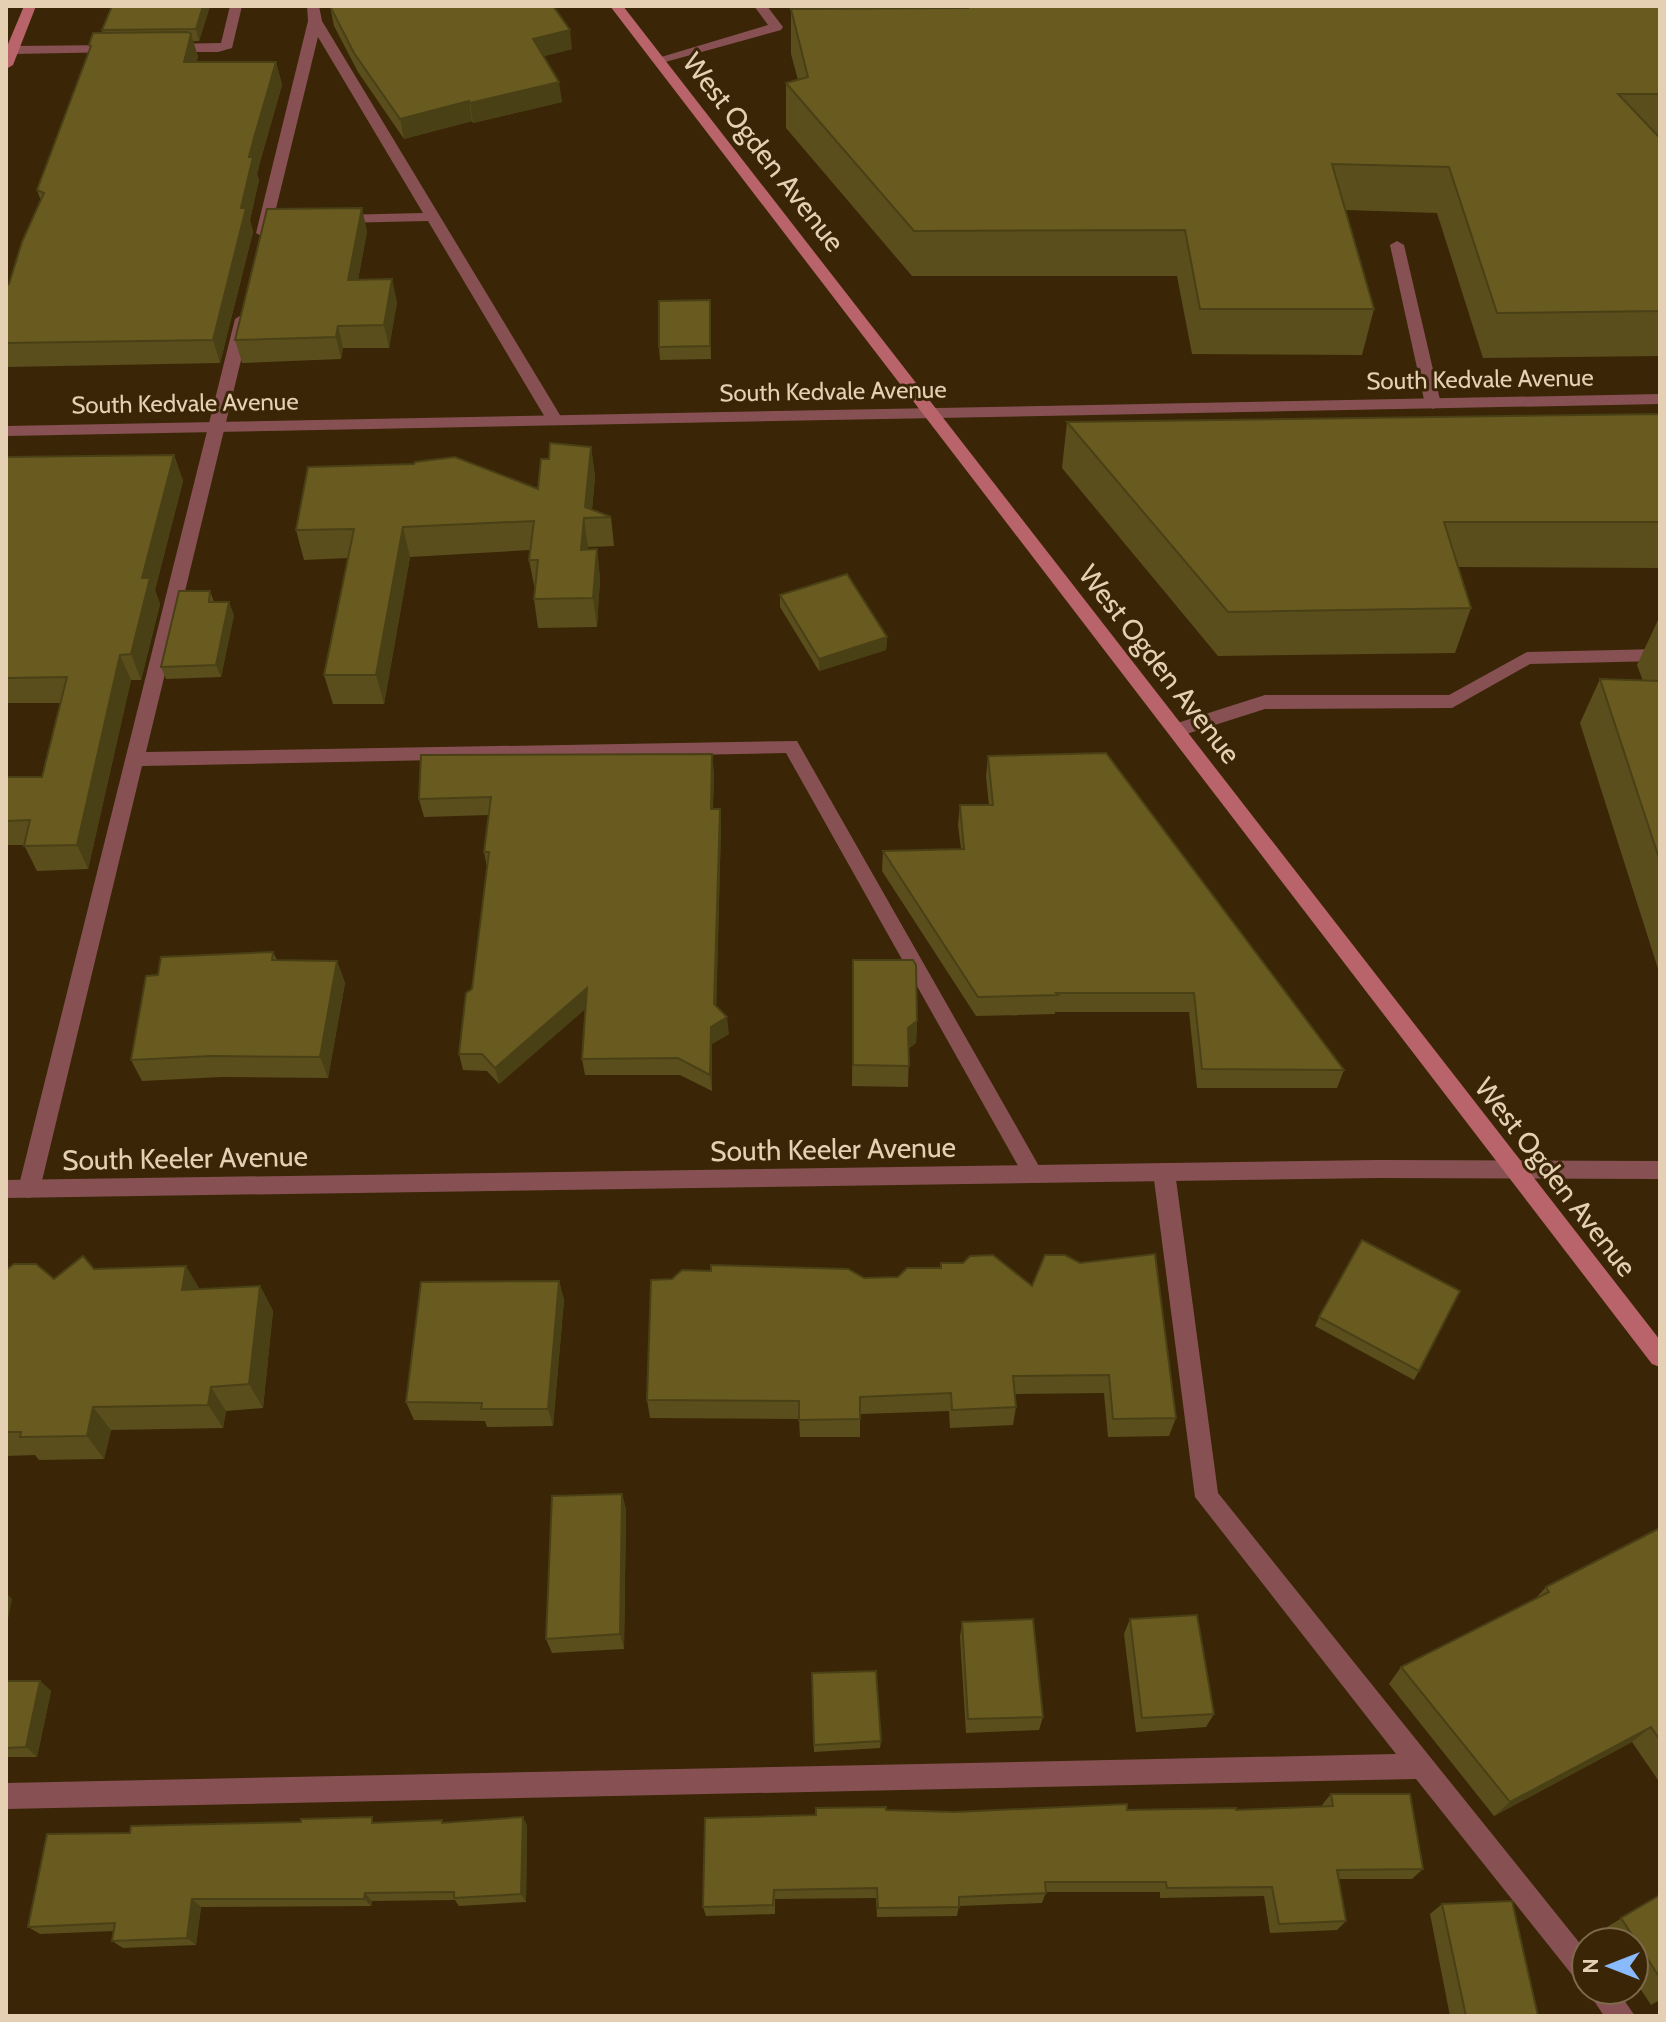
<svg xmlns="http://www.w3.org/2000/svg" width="1666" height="2022" font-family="Cabin,sans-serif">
<rect width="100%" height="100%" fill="#3a2606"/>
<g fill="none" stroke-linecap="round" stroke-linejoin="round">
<g fill="#875154" fill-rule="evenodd">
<polygon points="230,6 242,6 232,48 218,52 168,52 161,48 168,44 221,43"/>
<polygon points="307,6 319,6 322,21 563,420 561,424 549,424 428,221 339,223 332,219 339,215 423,213 318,37 270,233 263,237 256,233 308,21"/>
<polygon points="754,6 767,6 783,27 781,30 658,64 651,60 768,25"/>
<polygon points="116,45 123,49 121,52 12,54 6,51 12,46"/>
<polygon points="1397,241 1404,245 1441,404 1433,409 1425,404 1390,245"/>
<polygon points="243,314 251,319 146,752 797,741 1040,1168 1044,1174 1040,1180 1033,1183 1026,1180 786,753 142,766 40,1189 37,1196 29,1198 21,1196 18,1189 235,319"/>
<polygon points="1660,649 1660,661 1530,664 1452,708 1265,709 1177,737 1168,730 1171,725 1265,695 1449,695 1527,652"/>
<polygon points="1164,1163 1171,1166 1175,1172 1218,1493 1586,1951 1586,1985 1577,1981 1416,1779 6,1809 6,1783 1396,1754 1195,1497 1153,1172 1157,1166"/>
<polygon points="1587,1990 1617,1990 1635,2016 1604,2016"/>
</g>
<polygon fill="#875154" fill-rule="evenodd" points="1660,394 1660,404 6,436 6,426"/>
<polygon fill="#875154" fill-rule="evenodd" points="1378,1160 1660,1161 1660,1179 1378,1178 6,1198 6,1180"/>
<g fill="#b9646b" fill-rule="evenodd">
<polygon points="24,6 36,6 13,65 6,69 6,49"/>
<polygon points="610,6 623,6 1660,1340 1660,1367 1652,1364"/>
</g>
</g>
<g fill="#5a4e1c">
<polygon points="112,6 210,6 199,41 193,41 198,57 196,62 276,62 282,85 260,162 257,174 259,180 250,220 253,232 220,363 6,367 6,286 9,284 41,201 37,190 90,49 89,45 103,33 102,30"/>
<polygon points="330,6 572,49 544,56 562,102 473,123 472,121 404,139 358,72 334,26"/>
<polygon points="964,6 1660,6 1660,356 1483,358 1437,213 1346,210 1374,309 1362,355 1192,354 1177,276 912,276 786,128 786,83 798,80 791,54 791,9 964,8"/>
<polygon points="367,231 358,280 397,302 389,348 343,348 341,359 242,363 235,340"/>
<polygon points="710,300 711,359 660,360 659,347"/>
<polygon points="1660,414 1660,568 1458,567 1471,608 1455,653 1218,656 1062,468 1067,422"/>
<polygon points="591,447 595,477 592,509 611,517 614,546 588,547 588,550 597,549 600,579 597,627 538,628 534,599 535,590 529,560 530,550 410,557 384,704 333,704 324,675 348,558 304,560 296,530 538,489 549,459"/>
<polygon points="174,455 183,481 155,590 160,604 141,680 131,680 88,869 37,871 24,845 6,845 6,777 42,777 61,703 6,703 6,457"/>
<polygon points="210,591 214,602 234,615 221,677 166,679 161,667"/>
<polygon points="780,595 887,637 886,650 819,671 780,607"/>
<polygon points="1658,620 1660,620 1660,975 1580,723 1600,679 1643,681 1637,665"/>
<polygon points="988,756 1344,1070 1337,1088 1197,1088 1189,1012 1055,1012 1055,1014 976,1016 882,871 883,851 961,849 958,825 960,805 989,805 986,777"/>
<polygon points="714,772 713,809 720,809 721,827 716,1006 729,1034 712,1044 712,1091 680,1075 585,1075 582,1059 585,1009 499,1084 487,1071 463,1070 459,1054 472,989 487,867 484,852 489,815 424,817 419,799"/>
<polygon points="273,952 277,960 337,961 345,983 328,1078 221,1077 142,1081 131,1060 158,975"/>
<polygon points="853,960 917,1021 916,1043 909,1048 908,1087 852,1086"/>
<polygon points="941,1263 1176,1418 1169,1436 1108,1437 1104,1393 1015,1394 1016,1407 1013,1425 950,1428 949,1411 860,1414 860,1437 800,1437 799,1419 650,1418 647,1400 864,1278 898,1277 940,1268"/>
<polygon points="94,1269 199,1289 260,1286 273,1311 263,1408 226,1411 223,1428 111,1430 104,1459 39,1460 35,1455 6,1456 6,1270 54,1279"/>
<polygon points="559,1281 564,1300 553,1426 487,1427 485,1421 414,1420 406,1402"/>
<polygon points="1319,1317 1419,1371 1414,1380 1315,1326"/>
<polygon points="622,1494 626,1510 624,1649 552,1653 546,1639"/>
<polygon points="1660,1528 1660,1783 1632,1742 1494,1816 1389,1684 1401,1667 1535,1599 1546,1587"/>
<polygon points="1130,1619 1214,1714 1206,1727 1136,1732 1124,1634"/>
<polygon points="962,1622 1043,1717 1039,1730 966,1733 960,1637"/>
<polygon points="812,1673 881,1741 880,1748 814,1752"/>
<polygon points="6,1681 40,1681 51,1691 37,1757 6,1757"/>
<polygon points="1331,1794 1423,1869 1412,1879 1339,1879 1346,1921 1337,1930 1270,1933 1264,1896 1160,1898 1160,1892 1046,1892 1042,1903 959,1906 957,1916 877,1917 876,1898 775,1899 775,1914 706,1916 703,1907 816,1815 886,1810 955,1812 1236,1810 1322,1807 1322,1805"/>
<polygon points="523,1817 527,1826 526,1902 459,1906 455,1900 372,1901 371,1906 201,1907 196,1945 123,1948 112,1941 114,1931 40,1934 28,1927 130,1833 377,1823 444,1823"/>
<polygon points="1660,1895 1660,2000 1651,2005 1634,1979 1634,1942 1610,1942 1602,1930"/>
<polygon points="1442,1904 1538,2016 1450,2016 1430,1914"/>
</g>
<g fill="#4a4016">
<polygon points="203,6 210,6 199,41 196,29"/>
<polygon points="570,30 572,49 536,58 533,39"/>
<polygon points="191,34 198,57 190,85 184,62"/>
<polygon points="276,62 282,85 260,162 257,174 259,180 250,220 253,232 220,363 213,340 241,208 254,138"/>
<polygon points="559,82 562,102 473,123 470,103"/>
<polygon points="469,101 472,121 404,139 400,119"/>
<polygon points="362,208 367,231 354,302 348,280"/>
<polygon points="392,279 397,302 389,348 384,325"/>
<polygon points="338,326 343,348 341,359 336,337"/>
<polygon points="591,447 595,477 591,518 585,507"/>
<polygon points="174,455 183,481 155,590 160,604 141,680 131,654 142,578"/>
<polygon points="584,518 588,547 585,579 581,550"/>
<polygon points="403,527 410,557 384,704 376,675"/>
<polygon points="597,549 600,579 597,627 593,598"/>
<polygon points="229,602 234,615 221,677 216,665"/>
<polygon points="887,637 886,650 819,671 819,659"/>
<polygon points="120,655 131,680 88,869 77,845"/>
<polygon points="712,754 714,772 712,827 711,809"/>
<polygon points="720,809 721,827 716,1021 714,1004"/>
<polygon points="337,961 345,983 328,1078 320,1057"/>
<polygon points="587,988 590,1005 499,1084 495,1068"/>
<polygon points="727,1017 729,1034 712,1044 712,1091 710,1075 711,1027"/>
<polygon points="917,1021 916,1043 907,1049 908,1028"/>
<polygon points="186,1266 201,1291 182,1290"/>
<polygon points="559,1281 564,1300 553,1426 548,1409"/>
<polygon points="260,1286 273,1311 263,1408 249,1384"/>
<polygon points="211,1387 226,1411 223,1428 208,1405"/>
<polygon points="93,1407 111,1430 104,1459 87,1436"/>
<polygon points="622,1494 626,1510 624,1649 620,1634"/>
<polygon points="6,1593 12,1599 6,1629"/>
<polygon points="40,1681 51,1691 37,1757 26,1747"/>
<polygon points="1651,1727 1632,1742 1494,1816 1510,1802"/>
<polygon points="523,1817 527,1826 526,1902 521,1894"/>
<polygon points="365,1893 372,1901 371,1906 364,1899"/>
<polygon points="192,1899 201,1907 196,1945 187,1938"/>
</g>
<g fill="#695b20" stroke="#4a4016" stroke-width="2">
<polygon points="112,6 203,6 196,29 102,30"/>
<polygon points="330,6 553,6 570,30 533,39 559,82 470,103 469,101 400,119 354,53"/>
<polygon points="968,6 1660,6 1660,94 1618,94 1660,138 1660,311 1497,313 1449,167 1332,164 1374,309 1200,309 1185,230 914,231 786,83 808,77 791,9 968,8"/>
<polygon points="188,32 191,34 184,62 276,62 254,138 249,157 253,157 241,208 246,208 213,340 6,343 6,286 9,284 22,242 44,193 37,190 91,46 89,45 93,33"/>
<polygon points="362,208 348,280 392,279 384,325 338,326 336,337 235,340 267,209"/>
<polygon points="710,300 710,346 659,347 659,301"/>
<polygon points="1660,414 1660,522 1444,522 1471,608 1228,612 1067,422"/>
<polygon points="550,443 591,447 585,507 611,517 584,518 581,550 597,549 593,598 534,599 538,560 529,560 534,521 403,527 376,675 324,675 354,529 296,530 308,467 414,464 415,462 455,457 538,489 541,459 549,459"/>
<polygon points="174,455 142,578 150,578 131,654 120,655 77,845 24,846 30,820 6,821 6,777 42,777 67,677 6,678 6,457"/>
<polygon points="847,574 887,637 819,659 780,595"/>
<polygon points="179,591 210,591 209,602 229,602 216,665 161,667"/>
<polygon points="1600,679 1660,681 1660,861"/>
<polygon points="1106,753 1344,1070 1202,1069 1194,993 1056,993 1058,995 978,997 883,851 964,849 960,805 993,805 988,756"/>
<polygon points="712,754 711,809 720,809 714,1004 727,1017 711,1027 710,1075 678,1058 582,1059 587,988 495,1068 482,1054 459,1054 466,993 472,989 489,852 484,852 491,797 419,799 421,755"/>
<polygon points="273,952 272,960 337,961 320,1057 211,1056 131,1060 146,976 158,975 161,957"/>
<polygon points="853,960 913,960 916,965 917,1021 908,1028 909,1066 853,1065"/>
<polygon points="1362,1240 1460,1291 1419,1371 1319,1317"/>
<polygon points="1155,1254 1176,1418 1113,1419 1109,1375 1013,1376 1016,1407 952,1410 951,1393 860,1397 860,1419 799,1420 799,1401 647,1400 651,1280 672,1279 682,1270 711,1271 711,1265 848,1269 864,1278 898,1277 907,1268 941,1268 941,1263 963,1263 970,1256 993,1255 1032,1286 1045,1255 1065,1255 1080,1263"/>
<polygon points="83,1256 94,1269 186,1266 182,1290 260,1286 249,1384 211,1387 208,1405 93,1407 87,1436 20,1437 21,1432 6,1432 6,1270 14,1264 36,1264 54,1279"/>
<polygon points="559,1281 548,1409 481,1409 482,1403 406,1402 421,1282"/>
<polygon points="622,1494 620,1634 546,1639 552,1496"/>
<polygon points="1660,1528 1660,1740 1651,1727 1510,1802 1401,1667 1549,1592 1546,1587"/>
<polygon points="1197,1615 1214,1714 1142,1718 1130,1619"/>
<polygon points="1033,1619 1043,1717 968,1719 962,1622"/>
<polygon points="876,1671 881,1741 814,1745 812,1673"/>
<polygon points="6,1681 40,1681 26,1747 6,1748"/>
<polygon points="1331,1794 1410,1794 1423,1869 1337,1870 1346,1921 1279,1924 1272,1887 1167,1888 1166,1882 1045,1882 1046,1893 959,1897 959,1907 878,1908 877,1888 774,1890 773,1905 703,1907 705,1818 816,1815 816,1808 886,1807 886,1810 955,1812 1127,1804 1127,1810 1236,1808 1236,1810 1333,1806"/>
<polygon points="372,1817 372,1823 442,1820 442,1823 523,1817 521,1894 454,1898 454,1892 365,1893 364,1899 192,1899 187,1938 112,1941 115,1923 28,1927 47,1834 130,1833 131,1826 301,1822 301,1819"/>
<polygon points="1660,1895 1660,1978 1621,1918"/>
<polygon points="1512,1901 1538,2016 1466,2016 1442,1904"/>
</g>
<g text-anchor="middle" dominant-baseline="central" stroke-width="6" stroke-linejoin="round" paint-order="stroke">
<g font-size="24" fill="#e5d0b3" stroke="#3a2606">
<text transform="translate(1480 379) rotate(-1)">South Kedvale Avenue</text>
<text transform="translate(833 391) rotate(-1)">South Kedvale Avenue</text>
<text transform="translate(185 403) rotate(-1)">South Kedvale Avenue</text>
</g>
<g font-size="28" fill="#e5d0b3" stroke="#3a2606">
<text transform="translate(764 152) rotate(52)">West Ogden Avenue</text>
<text transform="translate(1160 664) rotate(52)">West Ogden Avenue</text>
<text transform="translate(833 1149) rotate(-1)">South Keeler Avenue</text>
<text transform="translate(185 1158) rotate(-1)">South Keeler Avenue</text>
<text transform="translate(1556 1177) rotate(52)">West Ogden Avenue</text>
</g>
</g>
<rect width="1666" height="2022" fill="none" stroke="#e5d0b3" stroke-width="16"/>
<g transform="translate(1610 1966) rotate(270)"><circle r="38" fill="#3a2606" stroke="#7e6a4b" stroke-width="2"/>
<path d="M0-6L14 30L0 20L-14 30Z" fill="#89bafc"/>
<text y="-12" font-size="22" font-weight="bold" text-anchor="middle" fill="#e5d0b3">N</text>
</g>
</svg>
